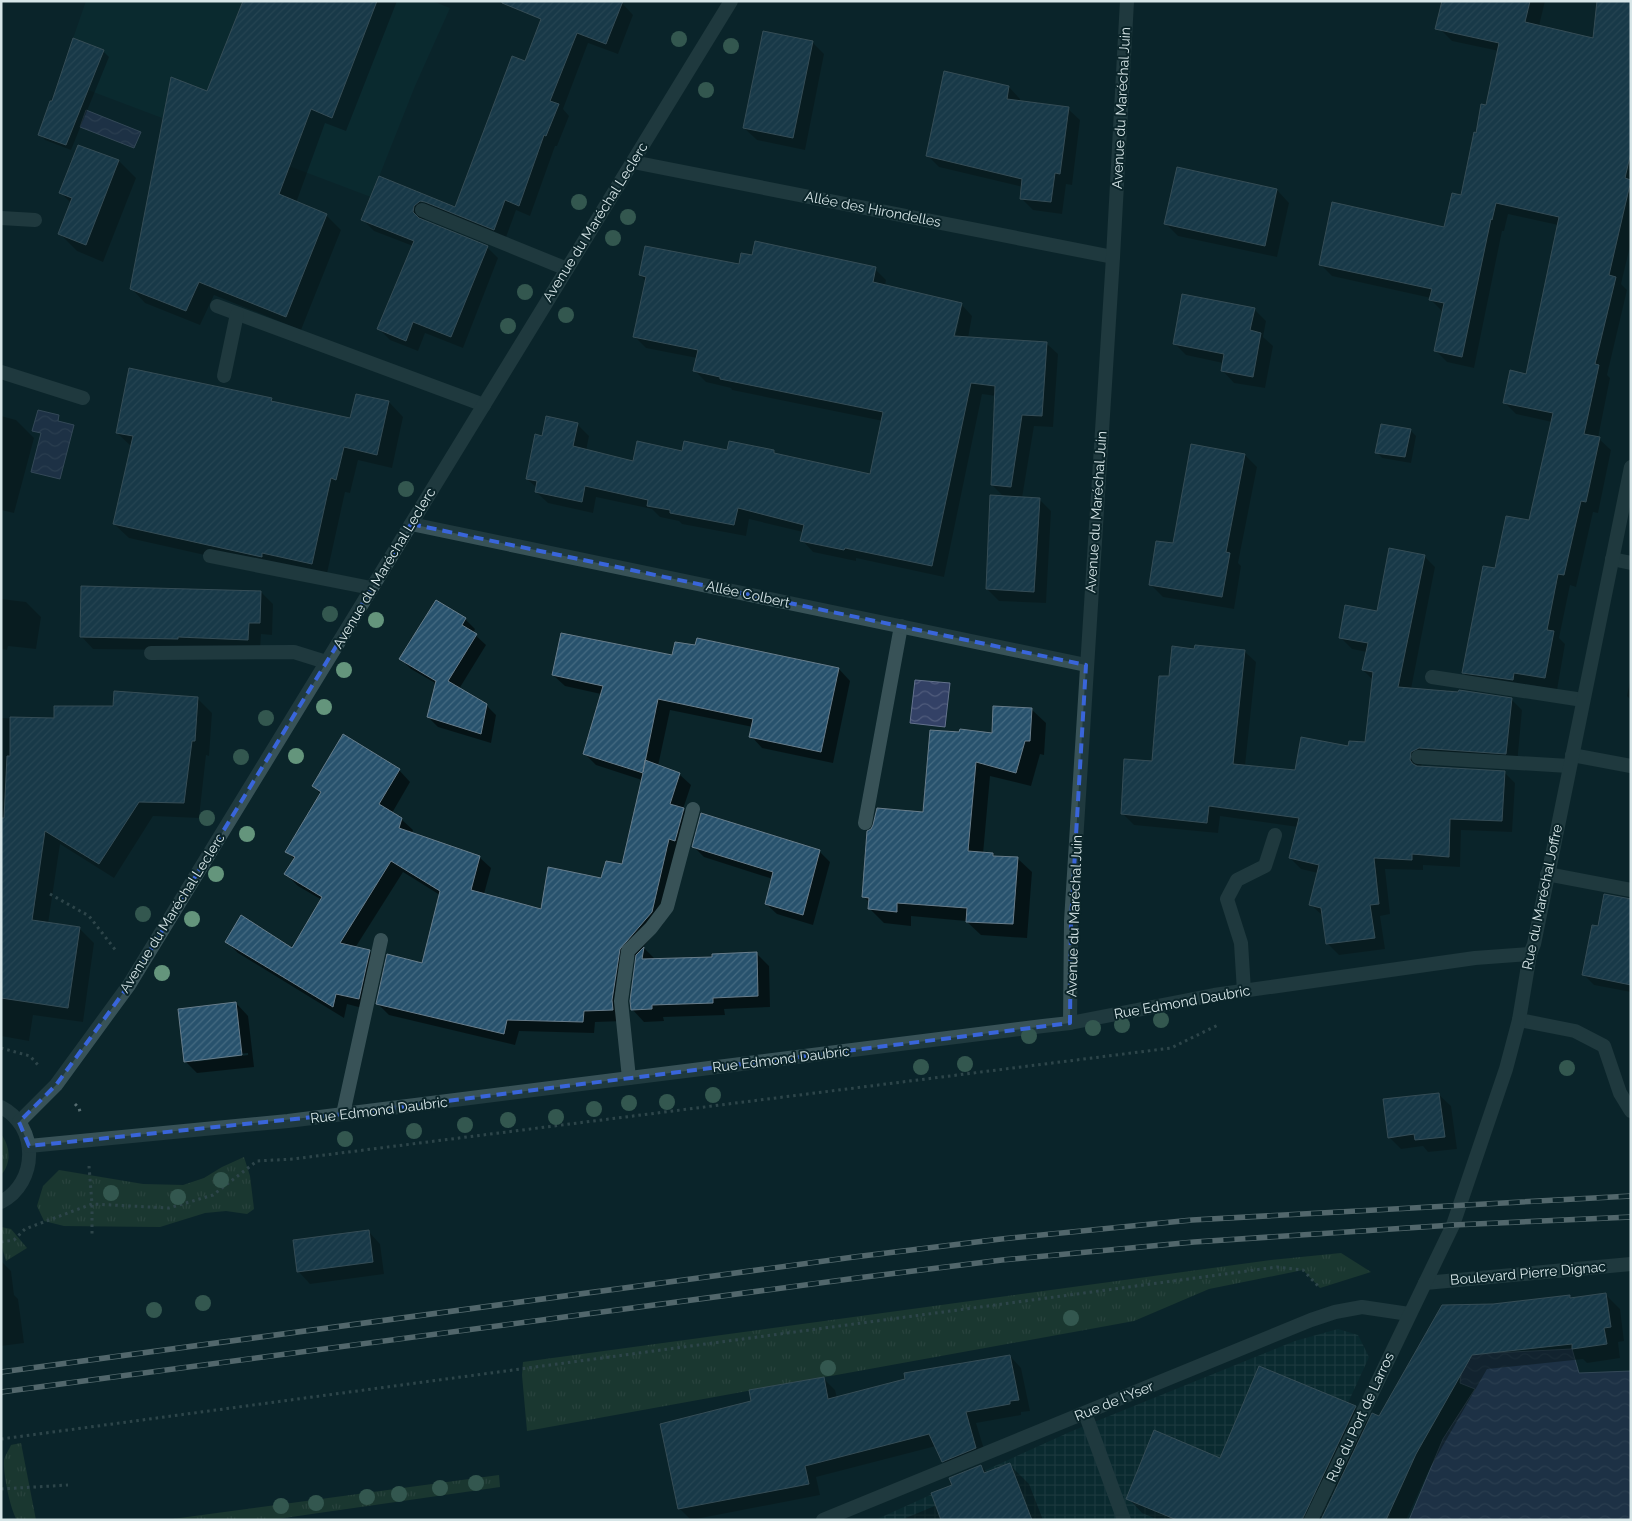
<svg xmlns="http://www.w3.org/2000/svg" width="1632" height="1521" font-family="Raleway,sans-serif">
<defs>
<pattern id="industrial-grid" width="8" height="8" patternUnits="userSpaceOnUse" patternTransform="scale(1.25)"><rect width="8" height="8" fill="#0b3137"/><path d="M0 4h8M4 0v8" fill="none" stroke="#2e4f54"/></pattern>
<pattern id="grass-tufts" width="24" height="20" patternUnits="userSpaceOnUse" patternTransform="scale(1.25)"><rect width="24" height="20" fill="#2e4e38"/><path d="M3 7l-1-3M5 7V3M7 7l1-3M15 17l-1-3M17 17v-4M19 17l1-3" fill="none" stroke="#4c6855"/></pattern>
<pattern id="water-waves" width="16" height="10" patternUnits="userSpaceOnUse" patternTransform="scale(1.25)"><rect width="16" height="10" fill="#334166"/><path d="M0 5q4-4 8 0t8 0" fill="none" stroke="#505c7c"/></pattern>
<pattern id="building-hatch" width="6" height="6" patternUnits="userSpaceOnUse" patternTransform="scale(1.25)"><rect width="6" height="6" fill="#28526d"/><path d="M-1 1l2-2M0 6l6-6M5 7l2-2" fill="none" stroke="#466b82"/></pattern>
</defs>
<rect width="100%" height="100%" fill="#0b252a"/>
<polygon fill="#0b3137" points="86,1 432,1 450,8 415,86 371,197 59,79"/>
<polygon fill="url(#industrial-grid)" points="1338,1329 1358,1335 1369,1357 1314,1477 1370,1503 1390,1510 1389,1520 875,1520 1072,1431 1295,1341"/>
<g fill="url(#grass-tufts)">
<path d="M1 1134C10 1146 12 1163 1 1175Z"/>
<polygon points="244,1157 250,1176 254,1209 247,1214 226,1211 205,1213 160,1227 64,1226 44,1221 37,1206 43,1186 59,1170 143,1184 183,1185 204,1178 222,1167"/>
<polygon points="1,1227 11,1229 27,1248 6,1261 1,1244"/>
<polygon points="1341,1253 1371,1272 1320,1288 1303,1270 1209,1289 1134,1321 527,1431 522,1375 523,1362 1271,1260"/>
<path d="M21 1443 36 1520H17C10 1509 3 1473 4 1460 5 1455 9 1450 11 1445Z"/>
<polygon points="499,1475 500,1487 270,1520 165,1520"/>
</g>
<g fill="url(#water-waves)" stroke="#64728d">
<polygon points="86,110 141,132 134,148 80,127"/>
<polygon points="38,410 59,415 58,421 74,425 60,479 31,472 41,433 32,431"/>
<polygon points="915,680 950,683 945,727 910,723"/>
<polygon points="1475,1326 1494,1353 1572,1349 1579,1373 1631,1371 1631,1520 1409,1520 1443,1439 1475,1389 1460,1383 1461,1375 1441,1363"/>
</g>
<g fill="#0007" fill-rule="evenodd">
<polygon points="246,1 397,1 346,131 325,123 296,203 327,216 341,230 301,330 214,295 200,325 145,303 131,288 203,113"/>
<path d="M616 1 622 3 633 15 618 54 588 43 563 109 569 116 557 146H555L530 216 516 210 505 240 425 218 424 222 487 247 498 258 463 348 425 333 418 351 390 340 379 329 413 246 374 231 363 220 380 178 456 209 525 63ZM414 200 426 201 428 203 414 202Z"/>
<polygon points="1446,1 1545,1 1539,26 1594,39 1631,1 1631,242 1621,284 1627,290 1607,375 1610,378 1598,438 1611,450 1598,513 1593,512 1576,587 1570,585 1559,638 1565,644 1557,690 1526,684 1525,692 1475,684 1463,672 1496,569 1530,522 1552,422 1516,414 1504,402 1527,375 1558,225 1508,214 1504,231 1502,231 1474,368 1447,362 1435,350 1443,312 1431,300 1431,298 1332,276 1320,264 1445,228 1461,196 1477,134 1486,106 1499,51 1452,41 1440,29"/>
<polygon points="812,42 824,54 805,150 757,140 744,128"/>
<polygon points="103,51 109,57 71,150 45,140 40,134"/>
<polygon points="1009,87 1020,99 1020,102 1068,109 1080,120 1072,185 1066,184 1062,214 1033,210 1021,198 1023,187 939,167 927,155"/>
<polygon points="79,146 119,161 136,178 103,262 77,251 59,233 71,203 61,193"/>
<polygon points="1277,190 1289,203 1277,257 1178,236 1166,224"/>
<path d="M740 265 875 269 886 280 885 286 961 304 972 316 968 338 1046 343 1058 354 1053 427 1034 426 1022 498 1039 499 1051 511 1046 603 999 601 987 589 1004 497 992 485 996 396 982 394 944 577 856 558V561L813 552 802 540 803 532 749 519 746 536 682 524 679 521 660 517 652 509 596 497 593 513 548 503 536 492 537 488 527 479 543 437 577 424 589 436 586 451 634 462 683 452H774L778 456 871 475 883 421 732 390 731 388 706 382 695 371 697 358 646 348 634 336 646 281 640 275ZM959 311H961L954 343 952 342Z"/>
<polygon points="1254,309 1266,321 1263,337 1273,346 1265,388 1234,383 1222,370 1223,363 1186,355 1174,343"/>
<polygon points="271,399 276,403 351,420 389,402 403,417 392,468 358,460 350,493 345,492 326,578 276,571 129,538 114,524 132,447 117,433"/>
<polygon points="1,416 16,420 34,438 14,513 1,510"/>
<polygon points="1410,430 1416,436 1411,463 1382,458 1377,452"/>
<polygon points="1245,455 1257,467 1238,563 1241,566 1234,609 1163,597 1150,584 1174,545"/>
<polygon points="1424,556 1435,567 1411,689 1511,699 1522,710 1517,764 1422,763 1421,767 1504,772 1515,783 1512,832 1461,830 1460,867 1423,865 1423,870 1385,869 1390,914 1380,916 1385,949 1339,955 1327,943 1323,916 1311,905 1318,873 1301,869 1290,858 1298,827 1220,816 1218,833 1134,825 1123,814 1153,763 1170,678 1195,650 1244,651 1256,662 1245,766 1296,772 1349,747 1366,744 1373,680 1363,670 1367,652 1352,649 1341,638 1378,612"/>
<polygon points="261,592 273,604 272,635 261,634 260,651 93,649 81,636"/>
<polygon points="1,599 26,602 41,617 36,649 8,646 7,650 1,649"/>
<polygon points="465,619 475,629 473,633 486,645 459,689 486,705 496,715 491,743 438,727 428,717 437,684 411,669 401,659"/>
<polygon points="698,639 839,669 850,681 833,763 762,748 751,736 753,727 670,710 658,766 679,774 691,785 683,809 695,821 680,850 663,924 643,947 655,959 713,958 756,953 769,966 770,1007 724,1009 725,1015 663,1017 664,1021 644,1022 632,1009 631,1001 638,953 631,961 624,1021 595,1022 594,1033 519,1031 515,1045 389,1015 377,1003 423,964 440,895 403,872 355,948 369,951 381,963 370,1010 347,1004 344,1018 238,953 226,941 293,949 322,900 298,886 286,874 295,860 287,851 321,794 313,786 399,770 410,782 392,813 401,819 413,830 412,833 479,857 491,868 484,894 542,910 602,880 623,866 642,780 596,765 584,753 601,694 565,686 553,675 673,656 696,647"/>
<polygon points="1631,676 1631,700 1627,696"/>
<polygon points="197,698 212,713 209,756 206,755 199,818 153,816 114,878 60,844 48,924 79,928 94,943 83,1022 33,1015 29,1041 1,1036 1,718 55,720 114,707"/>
<polygon points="1031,709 1046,723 1044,755 1040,754 1031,786 990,776 983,854 993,854 995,857 1017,858 1032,872 1027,938 981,935 966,921 911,916 911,926 884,923 869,908 870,903 863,896 924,813 993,735"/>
<polygon points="693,846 819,851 830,862 813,925 777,914 766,904 773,879 704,857"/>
<polygon points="1631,901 1631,992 1594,985 1584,975 1599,928"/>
<path d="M236 1003 248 1016 254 1067 197 1073 185 1061ZM248 1053V1055L194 1062V1059Z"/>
<polygon points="1438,1094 1451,1106 1457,1149 1428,1152 1423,1146 1401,1149 1389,1137"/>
<polygon points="368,1231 380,1244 384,1274 310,1284 298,1271"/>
<polygon points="1,1261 11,1271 14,1295 18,1299 24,1343 1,1346"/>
<polygon points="1606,1295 1620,1309 1624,1341 1618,1342 1620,1358 1587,1363 1583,1359 1487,1369 1430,1468 1406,1520 1159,1520 1142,1513 1128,1498 1355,1408 1369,1422 1380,1418 1493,1306 1570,1296 1572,1299"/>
<polygon points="1010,1356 1021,1368 1030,1411 1021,1412 1021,1415 976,1423 987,1459 954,1473 943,1461 936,1446 816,1477 820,1495 691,1520 679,1508 753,1402 824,1379 835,1390 837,1398"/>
<polygon points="1009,1464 1029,1484 1043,1520 901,1520 937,1505 954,1486 981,1466 988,1473"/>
</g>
<g fill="url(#building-hatch)" stroke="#687d8b">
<polygon points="243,1 377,1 332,118 311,109 279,194 327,214 286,317 199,282 186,311 130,289 171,77 207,91"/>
<polygon points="502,1 623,1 606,44 577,33 550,101 559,104 546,136 544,135 519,206 505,200 494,230 425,202 420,201 414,206 413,212 419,218 488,246 451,337 413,322 406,341 377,329 414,241 361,220 379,176 455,207 512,56 525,61 541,19 502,3"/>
<polygon points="1442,1 1530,1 1525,22 1593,38 1597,1 1631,1 1631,152 1625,178 1631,180 1609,275 1616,277 1595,364 1599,365 1584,434 1600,437 1586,502 1581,501 1564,575 1558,574 1547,630 1554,631 1545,678 1514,673 1513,680 1462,673 1483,566 1495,568 1506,516 1529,520 1553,413 1503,403 1510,370 1526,374 1559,217 1496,203 1492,220 1491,219 1462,357 1434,351 1444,303 1429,300 1432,289 1319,265 1332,202 1444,227 1452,193 1461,195 1474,132 1476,133 1481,104 1486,105 1499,43 1435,29"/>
<polygon points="763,31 813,41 793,138 743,128"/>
<polygon points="73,38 104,50 66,145 38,135 50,101 52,101"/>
<polygon points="944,71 1009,86 1007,99 1069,107 1060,174 1055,173 1051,202 1020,199 1022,179 926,156"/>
<polygon points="78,145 119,160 86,245 58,234 72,198 59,193"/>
<polygon points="1177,167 1277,189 1265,246 1164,224"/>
<polygon points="755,241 876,267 873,282 962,303 954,336 1047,342 1042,416 1022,415 1011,487 991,485 995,386 971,383 932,566 845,548 844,550 800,541 804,525 738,508 734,525 670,513 670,510 647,506 648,500 585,486 582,502 535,492 537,481 526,479 535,434 542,436 546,416 578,423 573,446 633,461 637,441 682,451 684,441 727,450 729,441 774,450 774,453 870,474 883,412 720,379 720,377 693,371 698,350 633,337 646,277 639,275 645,246 739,264 741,253 752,255"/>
<polygon points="1182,294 1255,308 1250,330 1261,333 1253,377 1221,371 1224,354 1173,344"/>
<polygon points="129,368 272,398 271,401 350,418 356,394 389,401 377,455 344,447 336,480 331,478 312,564 262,553 262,557 113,524 133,436 116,433"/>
<polygon points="1381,424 1411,429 1405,457 1375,453"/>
<polygon points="1191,444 1245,454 1226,552 1230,553 1222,597 1149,585 1156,541 1173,543"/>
<polygon points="990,495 1040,498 1034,592 986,589"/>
<polygon points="1389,548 1425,555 1398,687 1458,692 1459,690 1512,698 1506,754 1419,748 1411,752 1410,760 1413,764 1417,766 1505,771 1502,821 1450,819 1449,857 1412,854 1412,860 1374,858 1379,904 1370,905 1375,938 1326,944 1321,908 1309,905 1319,865 1289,858 1299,818 1209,806 1207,823 1121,814 1124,759 1152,761 1159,676 1169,676 1172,646 1194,649 1195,645 1245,650 1233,764 1295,770 1301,737 1348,746 1349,741 1365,742 1373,672 1362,670 1368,643 1339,638 1345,605 1377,611"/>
<polygon points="81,586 261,591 260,623 249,623 248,640 178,637 178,639 80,637"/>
<polygon points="436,600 466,618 462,625 477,634 448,681 487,704 481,734 427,717 436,681 399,659"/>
<polygon points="561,633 672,655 675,642 695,645 697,638 839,668 821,752 749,737 753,719 658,699 643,772 645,760 680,773 670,804 684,808 675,841 669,839 652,912 620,949 612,1000 613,1010 584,1011 583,1022 507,1020 504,1034 376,1004 387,954 422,963 440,891 391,861 340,943 370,950 359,999 336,994 333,1007 225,942 241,915 292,948 322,897 284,874 295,857 285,852 321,792 312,786 343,734 400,769 379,804 402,818 399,828 480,856 471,890 541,909 548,867 601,878 606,861 622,864 643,773 583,754 603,686 552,675"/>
<polygon points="114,691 198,697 195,741 192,741 184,803 139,802 99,864 45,831 32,920 80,927 68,1008 1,998 1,818 4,818 7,756 10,756 10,717 54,718 54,706 113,706"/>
<polygon points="993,706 1032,708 1030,741 1025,741 1016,773 976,762 968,851 993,853 993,856 1018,857 1013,924 966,922 967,908 897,903 897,912 868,909 869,898 862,897 867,831 871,829 873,825 877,808 923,812 930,730 959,732 960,729 992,733"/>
<polygon points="701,813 820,850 803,915 765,904 773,872 692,847"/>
<polygon points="1604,894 1631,899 1631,985 1582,975 1592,925 1598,926"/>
<polygon points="644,947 642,959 712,957 712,954 757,952 758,996 713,998 713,1003 652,1005 652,1009 631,1010 630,1001 636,955"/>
<polygon points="236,1002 242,1055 184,1062 178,1009"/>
<polygon points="1439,1093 1445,1137 1415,1140 1414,1134 1388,1138 1383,1099"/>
<polygon points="369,1230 373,1262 297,1272 293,1240"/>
<polygon points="1606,1293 1611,1327 1604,1328 1607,1344 1572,1349 1572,1344 1472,1355 1416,1454 1386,1520 1321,1520 1372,1413 1379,1416 1442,1305 1493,1304 1570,1295 1570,1298"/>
<polygon points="1010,1355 1019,1400 1010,1401 1010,1404 966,1412 976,1448 942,1462 929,1434 805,1466 809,1484 678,1509 660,1424 751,1401 749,1390 824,1377 828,1399 905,1379 904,1373"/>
<polygon points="1259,1366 1356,1406 1302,1520 1177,1520 1126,1499 1154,1430 1220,1458"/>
<polygon points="1010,1463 1032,1520 941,1520 931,1493 952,1485 949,1478 981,1465 984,1473"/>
</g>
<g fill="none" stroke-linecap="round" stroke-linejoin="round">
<g stroke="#586e72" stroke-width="3" stroke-dasharray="2.5 4" stroke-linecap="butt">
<polyline points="50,894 89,916 117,952"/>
<polyline points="1,1048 30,1056 38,1065"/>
<polyline points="75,1104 79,1108 81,1115"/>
<polyline points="89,1166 92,1204 92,1234"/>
<polyline points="1,1242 14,1240 25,1229 92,1204 169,1208 213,1195 257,1161 293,1159 1171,1048 1218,1025"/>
<polyline points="1,1439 1277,1267 1303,1270 1320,1288"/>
<polyline points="1,1489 68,1485"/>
</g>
<g stroke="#385257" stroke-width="14">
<polyline points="422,210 567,269"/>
<polyline points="1,218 35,220"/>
<polyline points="217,306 484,405"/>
<polyline points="1,372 83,398"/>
<polyline points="224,376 237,314"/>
<polyline points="210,556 371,588"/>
<polyline points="1612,559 1631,563"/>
<polyline points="151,653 294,652 326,662"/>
<polyline points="1432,677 1583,700"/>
<polyline points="1572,755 1631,766"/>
<polyline points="1418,757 1569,766"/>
<polyline points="865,823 901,626"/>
<polyline points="1547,874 1631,890"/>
<polyline points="1244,991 1241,943 1227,899 1237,880 1265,866 1275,835"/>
<polyline points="629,1078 621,1001 628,951 651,928 667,907 693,809"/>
<polyline points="343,1114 381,940"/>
<polyline points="1085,1413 1124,1520"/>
</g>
<g stroke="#385257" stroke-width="14">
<polyline points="633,162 1113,257"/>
<polyline points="411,524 1086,665"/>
<polyline points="1519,1020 1575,1031 1604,1046 1620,1093 1631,1111"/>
<polyline points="1070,1023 1071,921 1113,257 1127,1"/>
<path d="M1 1107C39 1126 38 1183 1 1202"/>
<polyline points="19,1122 56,1085 129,985 731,1"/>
<polyline points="29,1146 288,1121 1043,1026 1070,1023 1214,995 1475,958 1530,954"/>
<polyline points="1425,1283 1631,1264"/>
<polyline points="823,1520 1311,1320 1335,1312 1362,1307 1409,1314"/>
<polyline points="1311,1520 1453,1225 1506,1069 1519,1020 1530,954 1534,944 1631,467"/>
</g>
<g stroke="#a8b9bc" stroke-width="5.5">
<g id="rail">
<polyline points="1,1372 854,1257 1001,1239 1192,1220 1631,1196"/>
<polyline points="1,1392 857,1278 1002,1260 1194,1242 1453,1225 1631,1217"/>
</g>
</g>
<use href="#rail" stroke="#0b252a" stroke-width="4" stroke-dasharray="11" stroke-linecap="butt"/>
</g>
<g fill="#64957c">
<circle cx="679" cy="39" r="8"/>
<circle cx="731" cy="46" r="8"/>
<circle cx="706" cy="90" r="8"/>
<circle cx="579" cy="202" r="8"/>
<circle cx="628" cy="217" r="8"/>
<circle cx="613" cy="238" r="8"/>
<circle cx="525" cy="292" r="8"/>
<circle cx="566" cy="315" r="8"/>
<circle cx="508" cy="326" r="8"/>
<circle cx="406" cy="489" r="8"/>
<circle cx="330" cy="614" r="8"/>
<circle cx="376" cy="620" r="8"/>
<circle cx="344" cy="670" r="8"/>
<circle cx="324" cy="707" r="8"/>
<circle cx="266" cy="718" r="8"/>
<circle cx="296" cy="756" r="8"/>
<circle cx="241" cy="757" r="8"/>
<circle cx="207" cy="818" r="8"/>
<circle cx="247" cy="834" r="8"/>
<circle cx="216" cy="874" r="8"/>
<circle cx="143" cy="914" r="8"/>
<circle cx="192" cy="919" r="8"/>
<circle cx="162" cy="973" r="8"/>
<circle cx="1161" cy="1020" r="8"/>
<circle cx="1122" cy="1025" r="8"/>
<circle cx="1093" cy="1028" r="8"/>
<circle cx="1029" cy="1036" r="8"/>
<circle cx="965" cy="1064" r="8"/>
<circle cx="921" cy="1067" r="8"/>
<circle cx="1567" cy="1068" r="8"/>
<circle cx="713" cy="1095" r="8"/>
<circle cx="667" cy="1102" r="8"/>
<circle cx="629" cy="1103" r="8"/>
<circle cx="594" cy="1109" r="8"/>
<circle cx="556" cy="1117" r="8"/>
<circle cx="508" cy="1120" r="8"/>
<circle cx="465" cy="1125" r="8"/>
<circle cx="414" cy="1131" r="8"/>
<circle cx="345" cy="1139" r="8"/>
<circle cx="221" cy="1180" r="8"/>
<circle cx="111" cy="1193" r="8"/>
<circle cx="178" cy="1197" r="8"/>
<circle cx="203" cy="1303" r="8"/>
<circle cx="154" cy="1310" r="8"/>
<circle cx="1071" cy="1318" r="8"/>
<circle cx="828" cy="1368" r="8"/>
<circle cx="476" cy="1483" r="8"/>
<circle cx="440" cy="1488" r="8"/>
<circle cx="399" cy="1494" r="8"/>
<circle cx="367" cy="1497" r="8"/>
<circle cx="316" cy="1503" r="8"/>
<circle cx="281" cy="1506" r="8"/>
</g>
<path d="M0 0H1632V1521H0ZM411 524 1086 665 1071 921 1070 1023 343 1114 29 1146 19 1122 56 1085 129 985Z" fill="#0b252a" fill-opacity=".55" fill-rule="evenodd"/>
<path fill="none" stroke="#3965da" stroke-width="4" stroke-dasharray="10 6" stroke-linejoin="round" d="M411 524 1086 665 1071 921 1070 1023 343 1114 29 1146 19 1122 56 1085 129 985Z"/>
<g text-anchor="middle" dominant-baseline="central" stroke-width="4" stroke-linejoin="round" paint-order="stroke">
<g font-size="14" fill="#d7e6e8" stroke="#0b252a">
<text transform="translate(1121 108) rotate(-87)">Avenue du Maréchal Juin</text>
<text transform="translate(873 209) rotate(11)">Allée des Hirondelles</text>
<text transform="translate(595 222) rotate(-58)">Avenue du Maréchal Leclerc</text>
<text transform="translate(1096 512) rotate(-86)">Avenue du Maréchal Juin</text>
<text transform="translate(384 568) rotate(-59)">Avenue du Maréchal Leclerc</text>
<text transform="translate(748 594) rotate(12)">Allée Colbert</text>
<text transform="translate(1542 897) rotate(-78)">Rue du Maréchal Joffre</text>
<text transform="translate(172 913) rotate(-58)">Avenue du Maréchal Leclerc</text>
<text transform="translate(1074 916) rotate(-88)">Avenue du Maréchal Juin</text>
<text transform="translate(1182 1002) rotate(-10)">Rue Edmond Daubric</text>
<text transform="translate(781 1059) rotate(-7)">Rue Edmond Daubric</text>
<text transform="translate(379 1110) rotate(-7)">Rue Edmond Daubric</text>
<text transform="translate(1528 1273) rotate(-5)">Boulevard Pierre Dignac</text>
<text transform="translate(1114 1401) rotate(-22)">Rue de l'Yser</text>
<text transform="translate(1360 1417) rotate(-65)">Rue du Port de Larros</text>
</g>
</g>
<rect width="1632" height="1521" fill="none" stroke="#d7e6e8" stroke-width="5"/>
</svg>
